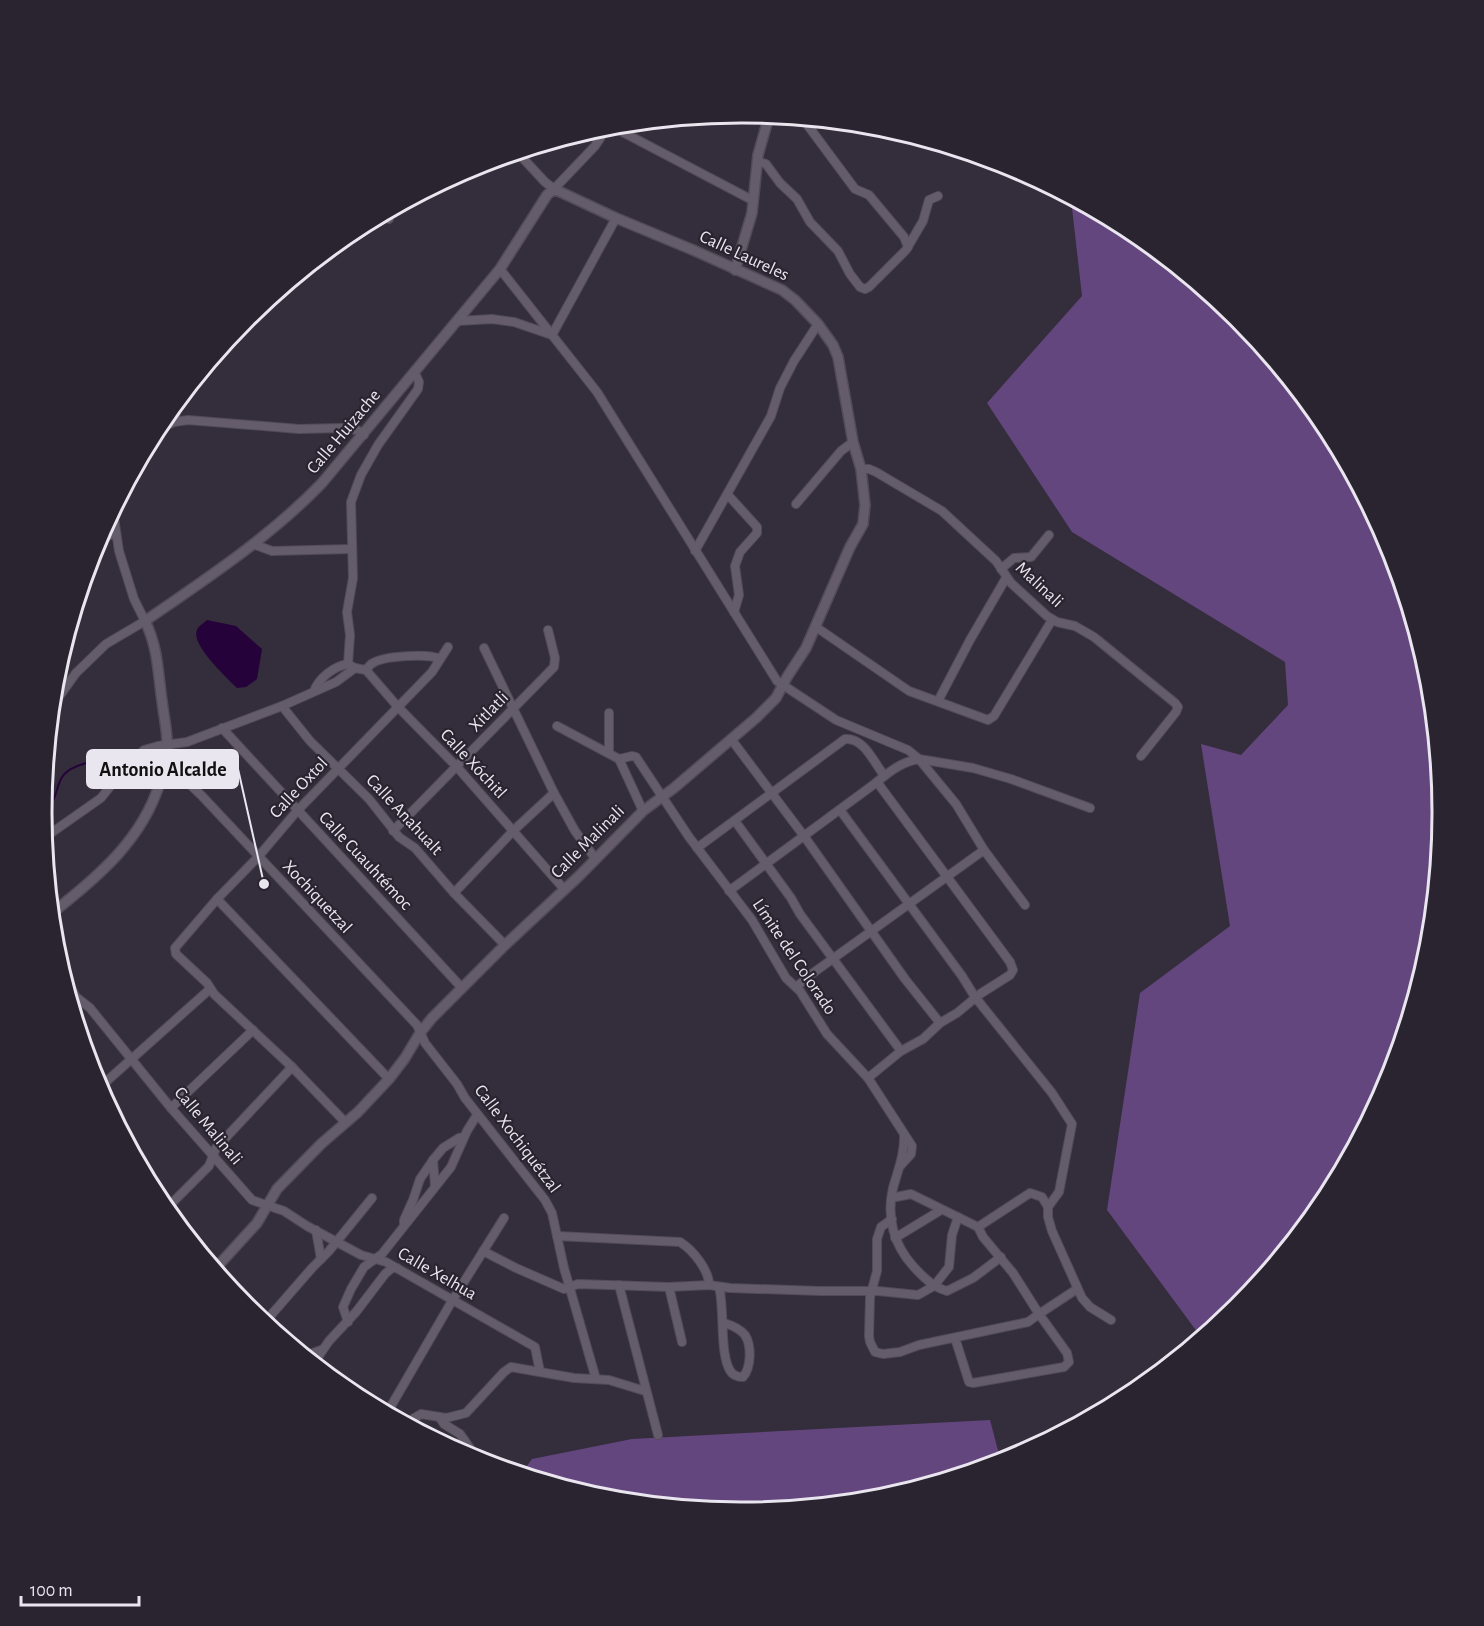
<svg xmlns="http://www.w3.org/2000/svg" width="1484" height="1626" font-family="'Alegreya Sans',sans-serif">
<rect width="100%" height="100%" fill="#342d3b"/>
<g fill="#64467f">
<polygon points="1071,199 1131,231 1237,318 1324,424 1389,545 1429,677 1442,813 1428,950 1391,1073 1381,1071 1374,1109 1324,1202 1237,1308 1198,1340 1198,1333 1107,1210 1140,993 1230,926 1201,744 1241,755 1288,705 1285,662 1072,532 987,403 1082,296"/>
<polygon points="990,1420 1001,1462 878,1500 742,1513 605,1499 521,1474 532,1459 632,1439"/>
</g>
<path fill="#25033a" d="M207 620 236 626 262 649 257 679 246 687 237 688C227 678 190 644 197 630 198 626 204 623 207 620Z"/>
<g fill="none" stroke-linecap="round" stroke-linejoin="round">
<path stroke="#25033a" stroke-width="2" d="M43 803 51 804C57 795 56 790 60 781 65 769 77 766 89 762"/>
<g stroke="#524b57" stroke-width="10">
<g id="minor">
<polyline points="803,119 855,189 869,195 904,237 908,247"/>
<polyline points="611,126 754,201"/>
<polyline points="588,132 599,140"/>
<polyline points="518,153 545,182 554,189 595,146 608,126"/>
<polyline points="757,161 766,164 780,183 797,199 810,222 838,251 850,274 860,287 865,289 869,287 906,250 923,221 929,200 938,196"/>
<polyline points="385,214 389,219"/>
<polyline points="500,269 597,392 777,681 836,720 908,750 919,759 973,768 1011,779 1090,808"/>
<polyline points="458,321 492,319 514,322 552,335 616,218"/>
<polyline points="174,422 177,409 202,373"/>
<polyline points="157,430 174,422 188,420 299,429 341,428 357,430 364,435"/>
<polyline points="861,469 869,469 876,472 942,511 996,561 1011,583 1047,616 1057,622 1075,626 1094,637 1175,703 1178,707 1176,712 1141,756"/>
<polyline points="728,495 757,527 757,533 740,552 735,566 739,595 734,612"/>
<polyline points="796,504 841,451 853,442"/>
<polyline points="98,540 115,533"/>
<polyline points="253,544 272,551 351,549"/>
<polyline points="695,551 771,416 780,388 794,361 818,324"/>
<polyline points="1001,569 1014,558 1031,557 1049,535"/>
<polyline points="816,627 909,691 988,720 994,716 1052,620"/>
<polyline points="484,648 554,793 575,831 595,858"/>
<polyline points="348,664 350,635 347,612 353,578 351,502 361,475 378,445 418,389 419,382 415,373"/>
<path d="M366 670C368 668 370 664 373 663 384 656 429 653 440 659"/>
<path d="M314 691C319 678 334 666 348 664L355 668 366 670 398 707 457 767 564 889"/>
<polyline points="938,701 970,640 1006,578"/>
<polyline points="53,705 76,673 106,644 145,621 134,599 119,551 113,511"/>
<polyline points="282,706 310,741 369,799 399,837 415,848 454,893 505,945"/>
<polyline points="557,726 619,759 643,811"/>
<polyline points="222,728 462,988"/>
<polyline points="731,739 804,836 905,979 940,1023"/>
<polyline points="609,752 609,713"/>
<polyline points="167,756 178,773 202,796 417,1025 425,1043 457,1084 465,1098 545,1200 552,1213 564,1268 596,1379"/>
<polyline points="619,759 632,756 636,757 689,837 752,920 786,978 800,991 827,1034 868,1078 912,1146 911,1154 900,1166"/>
<polyline points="840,810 962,976 975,997 1052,1093 1072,1124 1059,1192 1048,1207"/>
<polyline points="735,821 791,898 800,914 901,1051"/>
<polyline points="393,831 554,667 555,658 548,630"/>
<polyline points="44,838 101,798 120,774 144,750 158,746 187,742 282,706 336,682 355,668"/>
<path d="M697 848 845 739C864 737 874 763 884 775"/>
<path d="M729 891 873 785C888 773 900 762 919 759L956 804 984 850"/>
<polyline points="454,893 514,830 554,793"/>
<polyline points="217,899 389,1079"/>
<polyline points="61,969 76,997 90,1008 171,1108 252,1200 284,1211 307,1226 361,1255 386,1262 535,1347 540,1372"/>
<polyline points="796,987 813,973 984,850 1025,905"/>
<polyline points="868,1078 901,1051 923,1039 940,1023 957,1013 980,994 1010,975 1013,970 1010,962 877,782"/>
<polyline points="99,1088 210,989"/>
<polyline points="171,1108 253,1030"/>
<polyline points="346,1123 292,1067 214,994 207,983 176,954 175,948 217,899 258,857 297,811 432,672 448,647"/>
<path d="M904 1134C905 1153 898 1170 893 1188 886 1217 894 1245 913 1266 923 1277 933 1287 947 1291L973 1278 1001 1257"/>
<polyline points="433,1160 435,1186"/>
<polyline points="892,1196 896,1197 911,1194 978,1227 983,1237 1013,1273 1039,1314 1077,1289"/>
<polyline points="166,1209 209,1166 216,1148 292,1067"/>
<polyline points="892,1219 881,1227 877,1239 877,1271 870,1297 869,1336 870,1342 875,1352 883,1354 900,1352 919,1345 1028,1322 1039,1314 1067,1353 1069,1362 1064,1367 973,1383 969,1382 955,1338"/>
<polyline points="404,1225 404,1220 413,1200 420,1179 433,1160 443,1148 459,1138 464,1137"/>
<polyline points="978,1227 1030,1193 1042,1197 1048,1207 1048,1217 1052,1231 1082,1298 1090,1307 1111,1320"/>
<polyline points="316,1230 321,1259"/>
<path d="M557 1236 680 1242C693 1250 709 1270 709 1285"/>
<polyline points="895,1238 941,1210"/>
<polyline points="483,1251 516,1268 564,1289 578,1284 669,1287 709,1285 730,1288 820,1291 878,1291 918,1295 934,1286 949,1267 952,1235 958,1217"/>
<polyline points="619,1285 658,1435"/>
<polyline points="669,1287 682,1342"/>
<path d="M719 1287C725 1309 719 1356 731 1372 734 1376 738 1377 743 1377 751 1368 752 1346 745 1335 740 1329 731 1325 724 1323"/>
<polyline points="265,1322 312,1268 329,1251 372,1198"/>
<polyline points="348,1322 343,1307 351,1289 364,1267 382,1254 451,1167 467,1131 477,1115"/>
<polyline points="305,1356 321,1350"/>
<polyline points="314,1363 329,1341 356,1312 385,1274 392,1268 397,1268"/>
<polyline points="387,1413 452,1301 504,1218"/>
<polyline points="440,1418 444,1424 460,1434 479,1461"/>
<polyline points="401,1421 409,1421 421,1414 446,1418 466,1413 504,1372 511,1367 574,1378 609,1380 645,1391"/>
</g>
</g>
<g stroke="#524b57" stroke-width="12">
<g id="tertiary">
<polyline points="735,270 752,213 758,155 769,116"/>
<path d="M52 913C98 877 143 839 160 782 163 773 166 764 167 755 169 738 164 718 162 701 158 673 158 647 145 621 206 579 270 537 322 483L500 269 547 195 554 189 616 218 693 250 782 290 795 300 818 324 833 345 838 357 853 442 861 469 865 505 863 524 850 547 806 648 787 677 776 698 756 718 674 788 643 811 579 876 505 945 432 1018 420 1033 405 1058 389 1079 358 1112 321 1144 277 1189 257 1223 215 1269"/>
</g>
</g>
<use href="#minor" stroke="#645c6b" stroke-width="8"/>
<use href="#tertiary" stroke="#645c6b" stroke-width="9"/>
</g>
<g text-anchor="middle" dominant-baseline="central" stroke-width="4.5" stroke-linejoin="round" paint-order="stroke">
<g font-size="18" fill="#eae6ef" stroke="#2a2330">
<text transform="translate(744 256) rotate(25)">Calle Laureles</text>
<text transform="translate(344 432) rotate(-50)">Calle Huizache</text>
<text transform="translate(1039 585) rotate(43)">Malinali</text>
<text transform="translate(489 712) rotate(-46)">Xitlatli</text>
<text transform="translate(473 764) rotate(47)">Calle Xóchitl</text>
<text transform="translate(299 788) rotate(-47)">Calle Oxtol</text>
<text transform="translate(404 815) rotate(47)">Calle Anahualt</text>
<text transform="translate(588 842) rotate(-45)">Calle Malinali</text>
<text transform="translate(365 861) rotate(47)">Calle Cuauhtémoc</text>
<text transform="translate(317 897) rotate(47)">Xochiquetzal</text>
<text transform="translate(794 957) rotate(56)">Límite del Colorado</text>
<text transform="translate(208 1126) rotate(50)">Calle Malinali</text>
<text transform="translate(517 1139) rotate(53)">Calle Xochiquétzal</text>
<text transform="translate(437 1274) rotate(30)">Calle Xelhua</text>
</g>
</g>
<path d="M0 0H1484V1626H0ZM741 123H743A689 689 0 0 1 1432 812V813A689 689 0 0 1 743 1502H741A689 689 0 0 1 52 813V812A689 689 0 0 1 741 123Z" fill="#2a2330" fill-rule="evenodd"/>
<path fill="none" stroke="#eae6ef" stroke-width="3" d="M741 123H743A689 689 0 0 1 1432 812V813A689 689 0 0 1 743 1502H741A689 689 0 0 1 52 813V812A689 689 0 0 1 741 123Z"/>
<path fill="none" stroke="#eae6ef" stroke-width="2" d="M264 884L238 769"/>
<circle fill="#eae6ef" stroke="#2a2330" stroke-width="2" cx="264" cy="884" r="6"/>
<rect fill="#eae6ef" stroke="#eae6ef" stroke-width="2" x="87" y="750" width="151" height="38" rx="6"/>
<g font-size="20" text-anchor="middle" font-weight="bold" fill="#111">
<text x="163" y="776">Antonio Alcalde</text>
</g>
<path d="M21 1596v9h118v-9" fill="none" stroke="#eae6ef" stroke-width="3"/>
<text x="30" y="1596" font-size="18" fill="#eae6ef" stroke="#2a2330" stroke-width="4.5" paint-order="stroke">100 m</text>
</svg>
